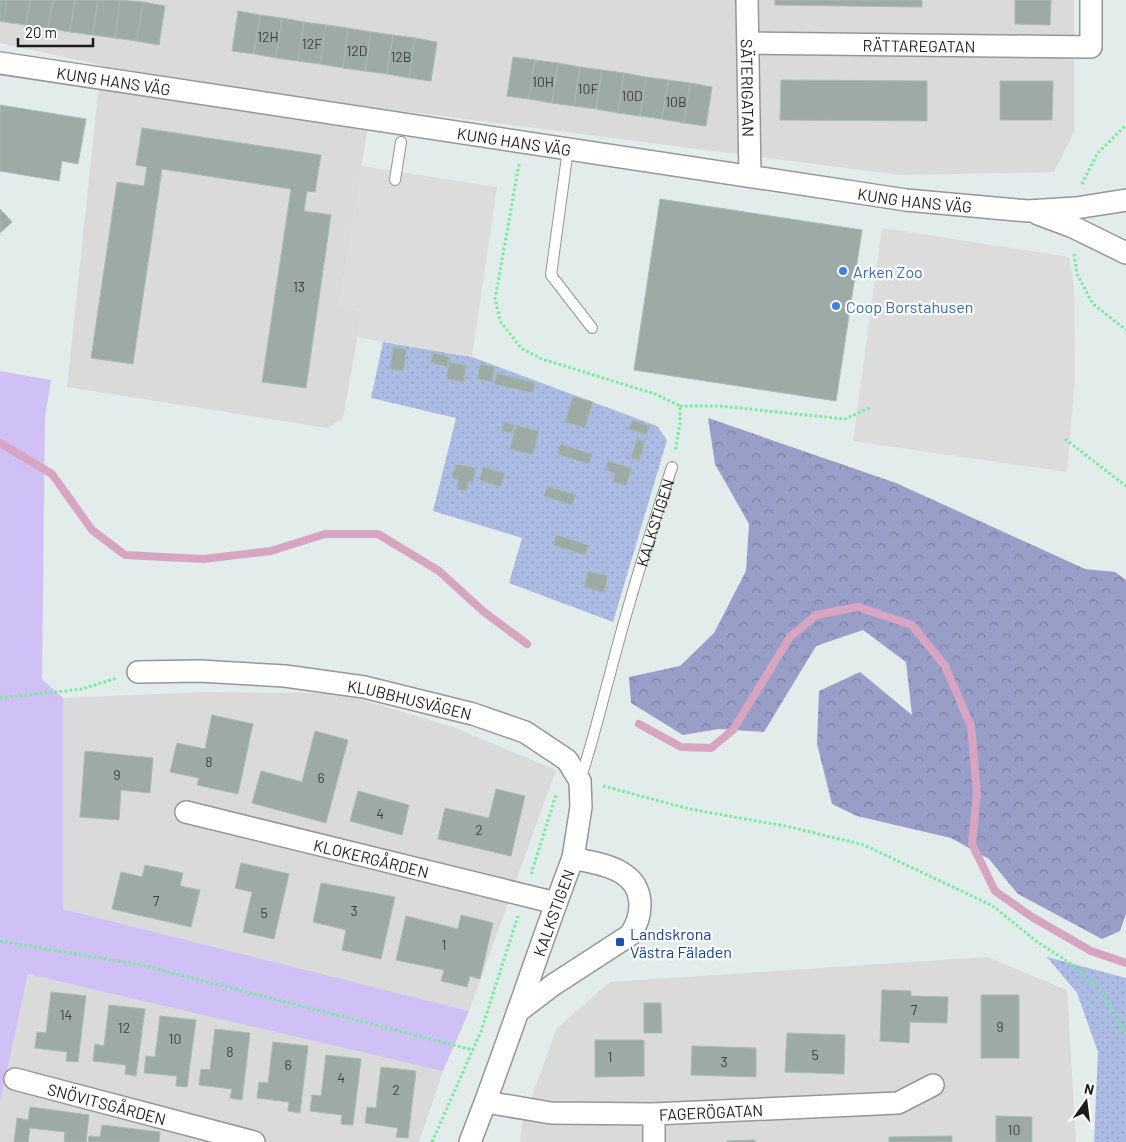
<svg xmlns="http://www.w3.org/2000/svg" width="1126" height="1142" font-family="Barlow,sans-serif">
<defs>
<pattern id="grass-dots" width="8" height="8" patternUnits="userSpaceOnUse" patternTransform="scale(1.25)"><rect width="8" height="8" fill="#abbbe4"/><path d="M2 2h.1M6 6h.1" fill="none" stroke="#93a0c3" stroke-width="1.8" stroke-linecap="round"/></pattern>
<pattern id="forest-crowns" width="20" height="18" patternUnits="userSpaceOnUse" patternTransform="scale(1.25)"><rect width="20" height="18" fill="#999ec9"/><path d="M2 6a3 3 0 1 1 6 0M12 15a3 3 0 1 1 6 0" fill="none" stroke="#7c80a2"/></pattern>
</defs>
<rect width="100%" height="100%" fill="#e2eceb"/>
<g fill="#d9dad9">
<polygon points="0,0 1074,0 1074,132 1054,172 901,175 371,107 339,306 362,311 343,418 328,428 67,387 101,65 0,43"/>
<polygon points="203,692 338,693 453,727 556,770 469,1011 63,909 63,698"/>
<polygon points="987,957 1067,990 1076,1142 520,1142 522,1123 557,1028 610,982"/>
<polygon points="28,974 416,1063 443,1071 419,1142 0,1142 0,1103"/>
</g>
<g fill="url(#grass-dots)">
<polygon points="383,342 472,357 657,426 667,440 613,622 509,583 522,538 433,511 456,418 371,398"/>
<polygon points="1047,957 1126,978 1126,1142 1094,1142 1098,1052 1077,993"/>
</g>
<polygon fill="url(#forest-crowns)" points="708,418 896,483 1085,569 1115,572 1126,580 1126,914 1120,931 1102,939 1018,894 989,859 951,838 857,816 832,804 817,744 819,691 860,672 912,715 906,662 863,630 816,646 764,732 719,729 683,735 631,703 629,677 680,666 714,633 746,571 749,524 715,464"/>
<polygon fill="#cfc1f5" points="0,371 51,380 45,417 42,679 63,698 63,909 469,1011 443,1071 28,974 0,1103"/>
<g fill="#dcdcdc">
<polygon points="361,166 497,187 472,357 357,337 362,311 339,306"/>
<polygon points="882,228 1069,257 1074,284 1075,380 1067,472 853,441"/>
</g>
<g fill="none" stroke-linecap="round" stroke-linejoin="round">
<g stroke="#d7a5c2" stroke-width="8">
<polyline points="0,443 52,474 92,530 125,555 203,559 271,551 325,534 378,534 439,571 484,612 527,644"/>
<polyline points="639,724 681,747 711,748 733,730 790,637 816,615 858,607 912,625 945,666 971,726 977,793 972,844 995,891 1032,917 1091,951 1126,963"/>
</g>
</g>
<g fill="#9eaaa6" stroke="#a5bdb4">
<polygon points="0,0 7,0 4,22 0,21"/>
<polygon points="7,0 30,0 26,25 4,22"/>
<polygon points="30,0 53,0 48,28 26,25"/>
<polygon points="53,0 75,0 70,32 48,28"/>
<polygon points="75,0 98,0 93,35 70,32"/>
<polygon points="98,0 120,0 115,38 93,35"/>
<polygon points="120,0 143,2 137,41 115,38"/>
<polygon points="775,0 922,0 922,7 775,5"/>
<polygon points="1015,0 1051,0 1050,25 1015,24"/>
<polygon points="143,2 165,6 159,45 137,41"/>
<polygon points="238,11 260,15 254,54 232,51"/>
<polygon points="260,15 282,18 276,58 254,54"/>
<polygon points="282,18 304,22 298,61 276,58"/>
<polygon points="304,22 326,25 320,64 298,61"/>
<polygon points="326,25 348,28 343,68 320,64"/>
<polygon points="348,28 371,32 365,71 343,68"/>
<polygon points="371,32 393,35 387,74 365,71"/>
<polygon points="393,35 415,38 409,78 387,74"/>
<polygon points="415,38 437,42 431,81 409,78"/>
<polygon points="513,57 535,60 529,99 507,96"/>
<polygon points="535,60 558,63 552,103 529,99"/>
<polygon points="558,63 580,67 574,106 552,103"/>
<polygon points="580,67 602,70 596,109 574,106"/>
<polygon points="602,70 624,73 618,113 596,109"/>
<polygon points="624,73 646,77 640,116 618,113"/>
<polygon points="646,77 668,80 662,119 640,116"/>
<polygon points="668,80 690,83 684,123 662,119"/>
<polygon points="781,80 927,81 927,121 780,120"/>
<polygon points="1000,81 1053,81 1052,120 1000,120"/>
<polygon points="690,83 712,87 706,126 684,123"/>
<polygon points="0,105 86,119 78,164 62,161 59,181 0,171"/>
<polygon points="142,128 321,155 315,192 307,191 304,211 331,215 306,388 262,382 291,189 162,169 133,364 91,358 117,182 144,186 147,167 136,165"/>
<polygon points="660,199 862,230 836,401 634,370"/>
<polygon points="0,209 12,222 0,233"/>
<polygon points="393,347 407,349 403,371 390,369"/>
<polygon points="434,353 450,357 447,367 430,362"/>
<polygon points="449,362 466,365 464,382 446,379"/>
<polygon points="480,364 495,367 492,382 477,379"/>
<polygon points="497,373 535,383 533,393 494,384"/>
<polygon points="573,396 593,402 585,428 565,422"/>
<polygon points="632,420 650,426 646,435 629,429"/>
<polygon points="504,422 514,425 512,433 501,431"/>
<polygon points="516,425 539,431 533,455 510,449"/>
<polygon points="637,439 645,441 639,461 631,458"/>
<polygon points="560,444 592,454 589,464 557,454"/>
<polygon points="608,461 632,468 626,486 613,482 615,473 605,470"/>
<polygon points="456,464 476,468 473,482 469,481 466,491 456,489 459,480 452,478"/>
<polygon points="483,467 505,473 501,487 479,480"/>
<polygon points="547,486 576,495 572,505 544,496"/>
<polygon points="556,535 589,545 585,555 553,545"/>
<polygon points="588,571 608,576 604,593 584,587"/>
<polygon points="212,715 253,724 238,794 197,785 199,778 170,772 177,743 205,749"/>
<polygon points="315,731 348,740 326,823 252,803 261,771 302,782"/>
<polygon points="85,751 153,758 150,793 121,790 119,820 80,817"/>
<polygon points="496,789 525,796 511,856 438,839 445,808 489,818"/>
<polygon points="358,791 409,805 402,835 350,821"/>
<polygon points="241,863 289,874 274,939 243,932 252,892 235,888"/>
<polygon points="145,865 183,873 180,886 200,890 191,927 112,909 121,872 142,877"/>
<polygon points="321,883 395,897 381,959 342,950 346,930 313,922"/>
<polygon points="461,915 493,923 480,979 470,976 467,987 441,981 444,970 396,960 406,916 458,929"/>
<polygon points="882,990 911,991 911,996 948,997 947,1023 910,1022 909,1043 880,1041"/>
<polygon points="51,992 86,996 78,1062 66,1061 67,1052 35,1048 37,1032 46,1033"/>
<rect x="981" y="995" width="38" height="63"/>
<polygon points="644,1003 661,1003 662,1033 644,1033"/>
<polygon points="109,1005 145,1009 136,1076 125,1074 126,1065 93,1061 95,1044 104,1046"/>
<polygon points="160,1016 196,1020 187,1087 176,1086 177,1076 144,1073 146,1056 155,1057"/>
<polygon points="215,1029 250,1033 242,1100 230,1098 232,1089 199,1085 201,1069 210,1070"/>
<polygon points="787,1033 845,1035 844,1074 785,1072"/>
<polygon points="595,1040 644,1040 644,1076 595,1077"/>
<polygon points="273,1042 308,1046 300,1113 288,1111 289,1102 257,1098 259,1082 268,1083"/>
<polygon points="692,1046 756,1048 756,1077 691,1075"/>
<polygon points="326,1055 361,1059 353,1125 341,1124 342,1115 310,1111 312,1095 321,1096"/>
<polygon points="381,1067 416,1071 408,1138 396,1137 398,1128 365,1123 367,1107 376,1108"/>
<polygon points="30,1107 89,1115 86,1142 64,1142 65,1132 30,1128 28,1142 14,1142 17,1118 28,1120"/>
<polygon points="996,1116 1032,1117 1032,1142 996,1142"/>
<polygon points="102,1125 160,1132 159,1142 88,1142 89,1136 100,1137"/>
<polygon points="952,1136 952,1142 889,1142 889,1137"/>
<polygon points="755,1140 755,1142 727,1142 727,1141"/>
</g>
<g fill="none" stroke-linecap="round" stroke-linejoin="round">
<g stroke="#969696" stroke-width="12">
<g id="lane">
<polyline points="568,149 551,275 592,328"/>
<polyline points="395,180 401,142"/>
<path id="s1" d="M580 780C592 745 600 710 610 674 628 604 649 536 672 467"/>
</g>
</g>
<g stroke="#969696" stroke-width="24">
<g id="street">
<path id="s2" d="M747 0 750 176"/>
<path id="s3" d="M748 43 1091 47V0"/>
<path id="s4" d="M0 63 906 200 1028 211 1076 208 1126 200"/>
<polyline points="1038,214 1073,227 1126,253"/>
<path id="s5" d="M138 672 199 671 285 676 364 687 473 714 525 732 567 760 580 781 581 807 573 858"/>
<path id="s6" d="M186 812 556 903"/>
<path id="s7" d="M15 1079 254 1142"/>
<path id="s8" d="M486 1102 551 1113 654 1114 898 1103 933 1085"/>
<polyline points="654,1114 654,1142"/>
<path id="s9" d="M470 1142C507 1048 537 952 573 858 589 862 608 864 622 873 645 887 644 915 630 935L553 985 520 1010"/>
</g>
</g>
<g stroke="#70ef96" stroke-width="3" stroke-dasharray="2.5 2.5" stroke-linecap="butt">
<polyline points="519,164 495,299 500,321 521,348 542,359 655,394 680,406 680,424 675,451"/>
<polyline points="1082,184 1097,154 1126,125"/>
<polyline points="1074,254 1077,274 1093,304 1126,330"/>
<polyline points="680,406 720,406 845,419 871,407"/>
<polyline points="1065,439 1126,486"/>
<polyline points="0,698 82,689 117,678"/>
<polyline points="603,786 690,809 790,827 864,845 993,906 1036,941 1073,965 1102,991 1126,1036"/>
<polyline points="531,874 556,795"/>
<polyline points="0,941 141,965 473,1050"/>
<polyline points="432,1142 481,1031 518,916"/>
</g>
<use href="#lane" stroke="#fff" stroke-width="10"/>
<use href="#street" stroke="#fff" stroke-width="21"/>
</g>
<g fill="#3f7fe0" stroke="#fff" stroke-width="2">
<circle cx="843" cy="271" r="5"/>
<circle cx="836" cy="306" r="5"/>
</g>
<rect fill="#1a4fb4" stroke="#fff" stroke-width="2" x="615" y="937" width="10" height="10" rx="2.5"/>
<g text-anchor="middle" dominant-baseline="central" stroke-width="4.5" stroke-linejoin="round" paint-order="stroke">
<g font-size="14" fill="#3c403e">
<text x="268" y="36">12H</text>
<text x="312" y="43">12F</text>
<text x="357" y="50">12D</text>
<text x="401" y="56">12B</text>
<text x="543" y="81">10H</text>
<text x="588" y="88">10F</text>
<text x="632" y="95">10D</text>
<text x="676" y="101">10B</text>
<text x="299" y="286">13</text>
<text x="209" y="761">8</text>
<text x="117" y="774">9</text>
<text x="321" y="777">6</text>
<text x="380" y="813">4</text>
<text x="479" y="829">2</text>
<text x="156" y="900">7</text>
<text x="354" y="910">3</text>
<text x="264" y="912">5</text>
<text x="444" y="944">1</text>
<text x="914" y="1009">7</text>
<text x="66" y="1014">14</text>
<text x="1000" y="1026">9</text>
<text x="124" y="1027">12</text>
<text x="175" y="1038">10</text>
<text x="230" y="1051">8</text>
<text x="815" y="1054">5</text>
<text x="610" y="1056">1</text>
<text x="724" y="1061">3</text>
<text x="288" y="1064">6</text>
<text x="341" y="1077">4</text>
<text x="396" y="1089">2</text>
<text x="1014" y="1129">10</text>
</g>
<g font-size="16" fill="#1c1c1c" stroke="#fff">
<text stroke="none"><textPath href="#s3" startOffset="171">RÄTTAREGATAN</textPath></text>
<text stroke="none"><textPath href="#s4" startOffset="115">KUNG HANS VÄG</textPath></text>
<text stroke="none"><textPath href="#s2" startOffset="88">SÄTERIGATAN</textPath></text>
<text stroke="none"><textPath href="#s4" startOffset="520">KUNG HANS VÄG</textPath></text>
<text stroke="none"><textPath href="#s4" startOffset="925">KUNG HANS VÄG</textPath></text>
<text stroke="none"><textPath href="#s1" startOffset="268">KALKSTIGEN</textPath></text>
<text stroke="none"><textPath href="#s5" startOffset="274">KLUBBHUSVÄGEN</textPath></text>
<text stroke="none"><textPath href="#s6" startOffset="191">KLOKERGÅRDEN</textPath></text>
<text stroke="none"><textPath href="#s9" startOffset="244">KALKSTIGEN</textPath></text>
<text stroke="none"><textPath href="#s7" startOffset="95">SNÖVITSGÅRDEN</textPath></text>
<text stroke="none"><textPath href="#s8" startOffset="226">FAGERÖGATAN</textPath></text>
</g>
<g font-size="16" fill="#366cbe" stroke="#fff" text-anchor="start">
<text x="853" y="271">Arken Zoo</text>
<text x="846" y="306">Coop Borstahusen</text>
</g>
<g font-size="16" fill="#164399" stroke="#fff" text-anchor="start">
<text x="630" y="933">Landskrona<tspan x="630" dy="18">Västra Fäladen</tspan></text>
</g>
</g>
<g transform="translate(1086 1102) rotate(14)" stroke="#ffffff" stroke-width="4" paint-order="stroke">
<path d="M0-4L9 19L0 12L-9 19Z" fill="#1c1c1c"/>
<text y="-8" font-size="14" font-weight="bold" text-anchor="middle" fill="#1c1c1c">N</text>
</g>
<path d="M18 38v8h75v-8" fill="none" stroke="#1c1c1c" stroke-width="2.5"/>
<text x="25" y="38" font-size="15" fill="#1c1c1c" stroke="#ffffff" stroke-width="4" paint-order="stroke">20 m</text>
</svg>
